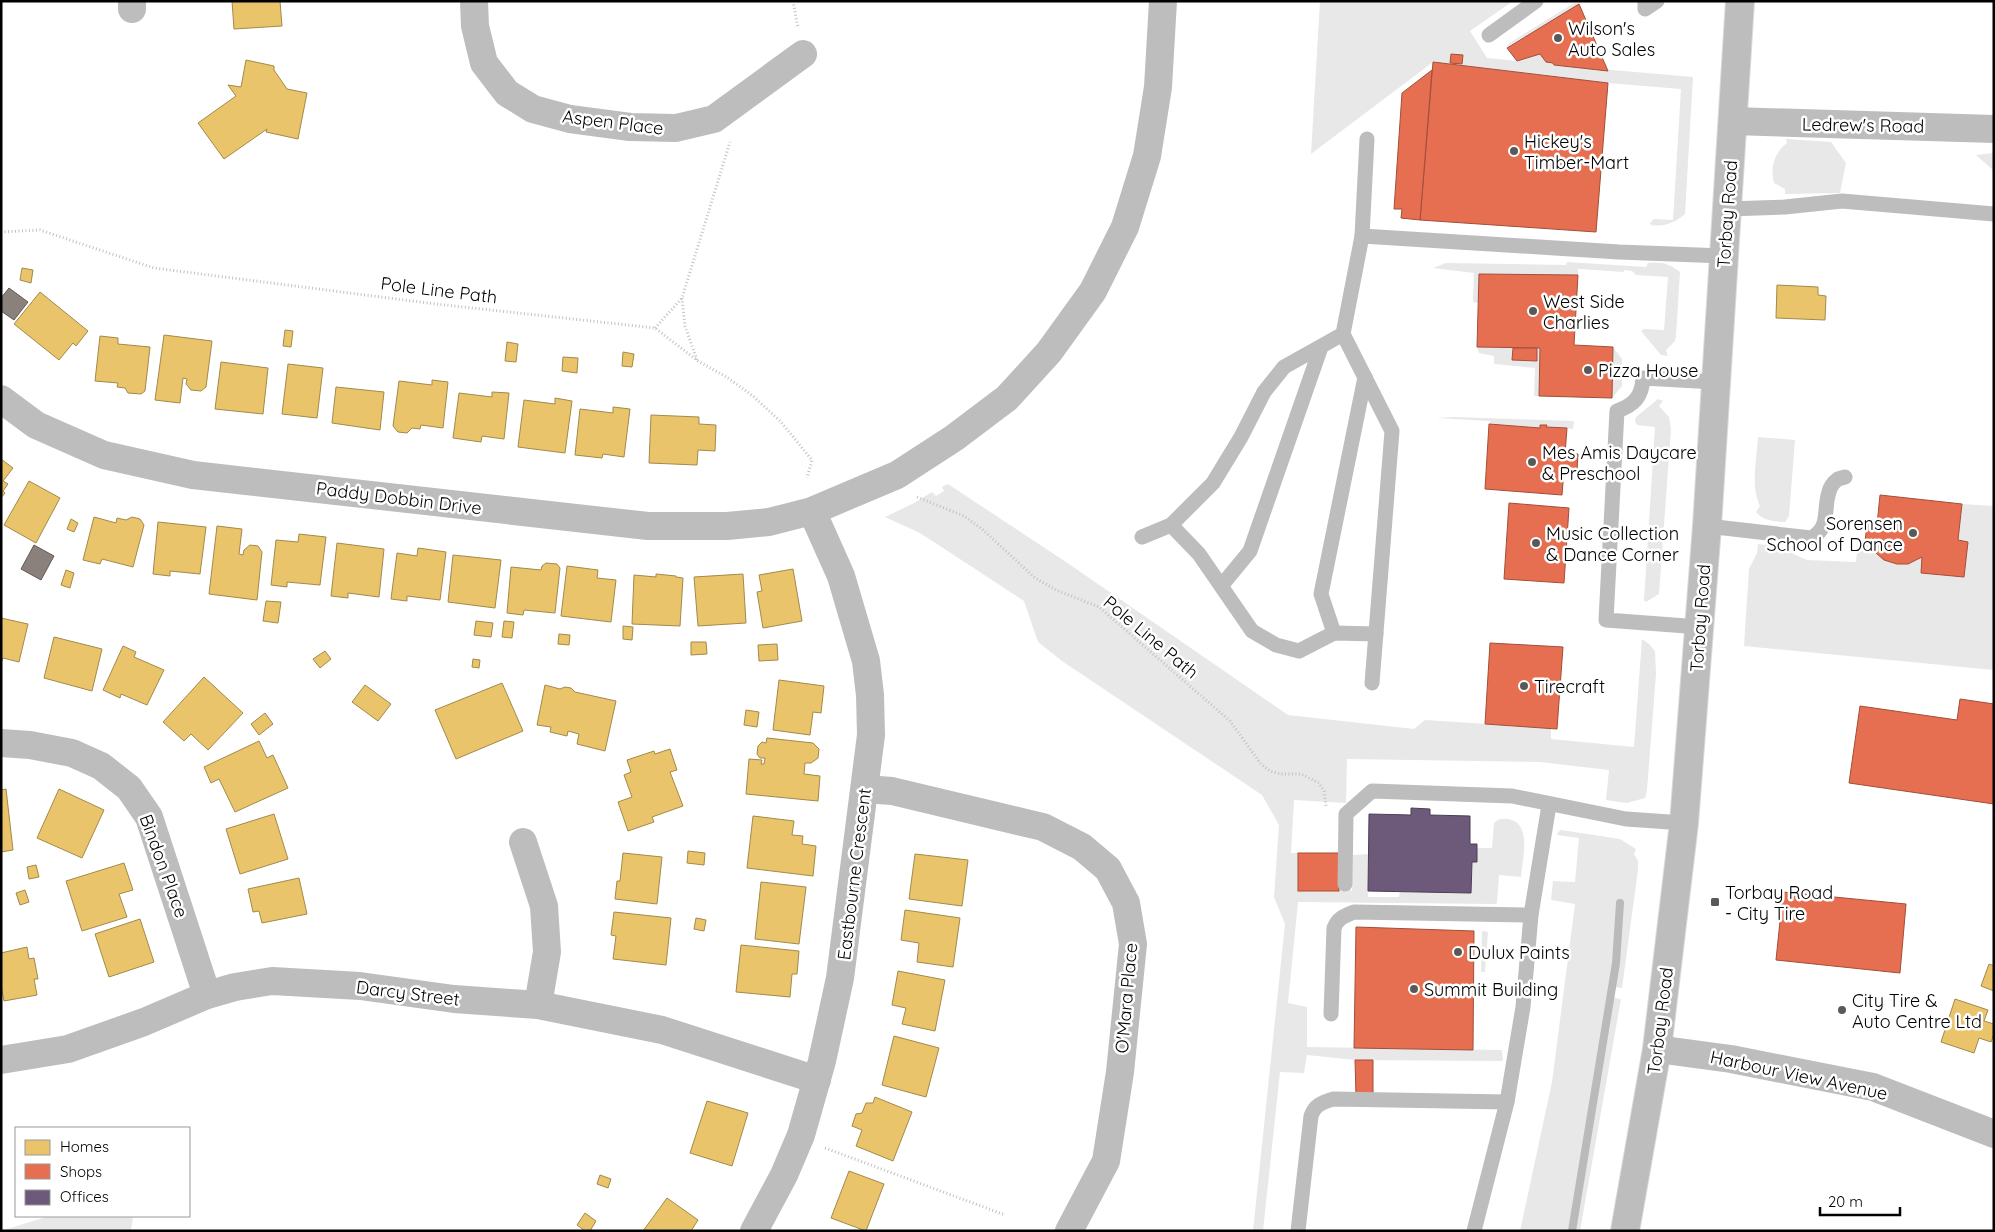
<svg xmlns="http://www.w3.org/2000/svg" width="1995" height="1232" font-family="Quicksand,sans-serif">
<rect width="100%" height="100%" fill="#fff"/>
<g fill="#e8e8e8">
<path d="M1320 1H1513L1470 31 1487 58 1517 61 1540 54 1553 63 1554 65 1693 77 1685 214C1674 223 1665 227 1651 225L1650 223 1654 219 1673 220 1681 89 1608 83 1433 62 1311 154Z"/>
<polygon points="1574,3 1579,4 1506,47 1508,44"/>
<path d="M1786 139 1831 142 1846 163 1840 193 1785 194V189L1774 183C1770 168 1774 153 1787 143Z"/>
<polygon points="1994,153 1994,171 1976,155"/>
<path d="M1567 262 1646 267 1648 263C1660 261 1671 264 1680 272L1676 336 1675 341 1666 350 1668 356 1661 355 1641 331 1644 329 1664 330 1668 277 1636 275 1632 271 1625 270 1623 272 1581 269H1578V275L1479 274 1478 303 1473 302 1474 273 1433 268 1446 263 1566 265Z"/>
<polygon points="1477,347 1513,348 1512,360 1536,361 1537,348 1540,348 1539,396 1534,396 1535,368 1494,364 1494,356 1479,353"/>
<polygon points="1613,347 1622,359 1622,386 1612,398"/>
<polygon points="1658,399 1663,401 1659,406 1669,417 1671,429 1659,594 1646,602 1644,600 1655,427 1637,425 1635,421 1636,417"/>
<polygon points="1455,417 1574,421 1573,429 1546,427 1546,425 1540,425 1540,428 1489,424 1490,421 1436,418"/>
<path d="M1758 437 1795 440 1789 516 1785 522C1774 522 1762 520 1756 512L1760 506C1750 485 1757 459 1758 437Z"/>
<path d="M948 484 1069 564 1288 715 1414 729 1425 720 1551 728V739L1634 747 1642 639 1649 644 1655 651 1656 674 1647 790 1645 798 1627 803 1606 800 1609 770 1540 762 1347 759 1346 803 1294 800 1291 853H1298L1299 891H1339L1345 884 1352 891 1353 855 1369 854 1368 897H1399L1400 891 1471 893 1472 862H1477V848H1492L1494 823C1498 819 1502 818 1508 819 1533 823 1522 860 1521 877L1499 875 1497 903 1495 904 1298 902 1288 1003 1307 1007V1047L1502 1050 1503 1060 1502 1061 1355 1060 1307 1055 1304 1073 1280 1072 1263 1231H1253L1285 924 1274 897 1279 825 1262 795 1062 661 1038 642 1024 601 920 533 885 517 914 503 932 492 936 496 944 491 942 487Z"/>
<path d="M1962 504 1994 506V670L1744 646 1749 569 1757 553 1758 544 1775 546 1807 560 1856 562 1858 542 1874 543 1884 560C1900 565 1908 564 1922 557L1921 573 1964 577 1968 542 1958 540Z"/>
<polygon points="1561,830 1620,839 1636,849 1634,854 1638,861 1638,870 1622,988 1615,987 1614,998 1621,999 1580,1231 1520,1231 1552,1082 1575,904 1551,900 1553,881 1575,882 1579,838 1557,835 1558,832"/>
<polygon points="1482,931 1488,932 1485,972 1481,972"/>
<polygon points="49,1216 133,1216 131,1231 1,1231"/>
</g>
<g fill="#e9c46a" stroke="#a3894a">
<polygon points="232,1 280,1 282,26 234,29"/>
<polygon points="246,60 274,66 274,70 287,89 307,93 298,139 266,132 267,129 224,159 198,123 236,96 228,85 241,87"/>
<polygon points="22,268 33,270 31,283 20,280"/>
<polygon points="1777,285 1818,287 1818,295 1826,296 1825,320 1776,318"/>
<polygon points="40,292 88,331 76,346 73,343 59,360 14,324"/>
<polygon points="285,330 293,331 291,347 283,346"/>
<polygon points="164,335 212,341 206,387 201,391 191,390 186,384 187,379 183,378 180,403 155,400"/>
<polygon points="100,336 118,338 118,344 150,347 145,391 141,394 128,393 125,388 117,387 118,383 95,381"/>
<polygon points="507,342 518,344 516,362 505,361"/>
<polygon points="623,352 634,354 632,367 622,366"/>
<polygon points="563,357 578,358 577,373 562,371"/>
<polygon points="221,362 268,368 263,414 215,409"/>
<polygon points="288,364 323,368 317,418 282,414"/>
<polygon points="432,380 448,382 443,428 421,425 420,429 412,428 407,433 398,432 393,426 399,381 432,385"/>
<polygon points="336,387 384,392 380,430 332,423"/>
<polygon points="492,392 509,393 504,439 482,436 481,442 453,438 459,393 492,397"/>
<polygon points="555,398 572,401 565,453 518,447 524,400 555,404"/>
<polygon points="613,407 630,409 624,457 603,454 602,458 575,455 580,409 613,413"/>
<polygon points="651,415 699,417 699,424 716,425 715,451 698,450 697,465 649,463"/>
<polygon points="1,459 13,468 3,481 8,484 3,491 5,493 1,498"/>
<polygon points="29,481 60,498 36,543 4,525"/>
<polygon points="94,517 116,523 117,518 126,520 132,517 140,519 144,525 133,567 102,559 100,564 83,560"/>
<polygon points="71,519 78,523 74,532 67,529"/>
<polygon points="158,522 206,527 200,574 170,571 170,576 153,574"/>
<polygon points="217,526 242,529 239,554 243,555 244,550 250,545 258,546 262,552 257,600 209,594"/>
<polygon points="299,534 326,537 320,585 287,582 287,587 271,585 276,540 298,542"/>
<polygon points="337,543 384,549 379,597 348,593 348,598 331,596"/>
<polygon points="418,548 446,552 440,600 407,596 407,601 391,599 397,553 417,556"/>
<polygon points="453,555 501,560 495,608 448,602"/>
<polygon points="546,563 557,564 560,568 555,613 524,610 523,615 507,613 511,567 541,570 542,566"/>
<polygon points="567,566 598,570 597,578 616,580 611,622 561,616"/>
<polygon points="793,569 802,621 763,628 757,592 762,591 759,575"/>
<polygon points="66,570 74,573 70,588 61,585"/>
<polygon points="656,574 676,576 676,577 683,578 680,626 632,624 634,575 656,577"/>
<polygon points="743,574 746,623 698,626 694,577"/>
<polygon points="266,601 281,602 278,623 263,621"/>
<polygon points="1,618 28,624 19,662 3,658 1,663"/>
<polygon points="476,621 493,623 491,637 474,635"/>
<polygon points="504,621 514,622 512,638 502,637"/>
<polygon points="623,626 633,627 632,640 623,639"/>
<polygon points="559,634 570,635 569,645 558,644"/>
<polygon points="54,637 102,649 92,691 44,678"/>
<polygon points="691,642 706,642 707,654 691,655"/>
<polygon points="777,644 778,660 759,661 758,645"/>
<polygon points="123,646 136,652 134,657 164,670 147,705 121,694 120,698 103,690"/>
<polygon points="325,651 331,659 320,668 313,659"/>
<polygon points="473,659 480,660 479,668 472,667"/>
<polygon points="204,677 243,713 208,750 191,734 184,741 163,722"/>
<polygon points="779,680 824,686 821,713 813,712 810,735 773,730"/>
<polygon points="502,683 523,731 456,759 435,710"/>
<polygon points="365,685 391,704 378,721 352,702"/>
<polygon points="545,685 560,689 565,687 571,688 575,692 616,701 605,751 577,744 579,734 568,731 567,736 550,732 551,727 537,725"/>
<polygon points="746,710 759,712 757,727 744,725"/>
<polygon points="265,713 273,724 259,735 251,724"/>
<polygon points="767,738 813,743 819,749 818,758 811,763 805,763 804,774 820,776 818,801 746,794 749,759 762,760 761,764 764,764 765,758 760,758 757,754 758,746 762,742 766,743"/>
<polygon points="259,741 267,758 273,755 288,788 235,812 219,779 211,783 204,767"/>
<polygon points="670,749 677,770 670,772 683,806 652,817 654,822 628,831 618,802 632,797 624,775 631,772 627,760 654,751 655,754"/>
<polygon points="6,789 13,850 1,852 1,790"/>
<polygon points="59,789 104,810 82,858 37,838"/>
<polygon points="274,814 288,859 240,874 226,829"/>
<polygon points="753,816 794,821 792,835 803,836 802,844 816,846 813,876 747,868"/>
<polygon points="688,851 705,853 704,865 687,863"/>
<polygon points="623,853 662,857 657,904 615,899 617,881 620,881"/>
<polygon points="915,854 968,860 962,906 909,899"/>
<polygon points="124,863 133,890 119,894 127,917 82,931 66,881"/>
<polygon points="36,865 39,877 29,879 27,867"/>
<polygon points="299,878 307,914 262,923 259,911 253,912 248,889"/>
<polygon points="761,882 806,887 799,944 755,939"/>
<polygon points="25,890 29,902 20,905 16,893"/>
<polygon points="905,910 960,918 953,967 917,962 919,943 901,940"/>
<polygon points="614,912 671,918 666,965 613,959 616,936 611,935"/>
<polygon points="696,918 706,920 704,931 694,929"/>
<polygon points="140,919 154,962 109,977 95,934"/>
<polygon points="741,945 799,951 797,974 792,974 790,997 736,992"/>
<polygon points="27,947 29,959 34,958 38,979 34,979 37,995 4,1001 1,985 1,953"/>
<polygon points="1989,964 1994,966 1994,991 1981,986"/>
<polygon points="898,971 945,980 935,1031 902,1024 906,1008 892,1005"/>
<polygon points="1955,999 1988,1010 1984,1021 1994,1024 1994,1034 1991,1042 1979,1038 1974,1053 1941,1042"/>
<polygon points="894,1036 939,1048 926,1097 882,1085"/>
<polygon points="875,1097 912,1112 893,1161 856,1146 862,1130 852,1126 856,1114 862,1113 866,1103 873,1103"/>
<polygon points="707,1101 748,1113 732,1166 690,1153"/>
<polygon points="849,1171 884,1184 866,1231 831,1218"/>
<polygon points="600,1175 611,1179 608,1188 597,1184"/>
<polygon points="667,1198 698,1220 691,1231 643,1231"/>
<polygon points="585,1213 596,1221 590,1231 585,1231 577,1225"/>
</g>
<g fill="#e76f51" stroke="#a24e39">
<polygon points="1579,4 1608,71 1554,65 1553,63 1546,62 1540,54 1517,61 1507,48"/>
<polygon points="1451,54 1463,55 1462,64 1450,63"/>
<polygon points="1433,62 1608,83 1596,232 1420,220"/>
<polygon points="1432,70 1420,220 1401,218 1402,209 1394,209 1402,93"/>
<polygon points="1479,274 1578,275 1574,345 1613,347 1612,398 1539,396 1540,348 1477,347"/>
<polygon points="1513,348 1537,348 1537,361 1512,360"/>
<polygon points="1489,424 1540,428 1540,425 1547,425 1546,427 1567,428 1565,454 1578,454 1577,471 1564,470 1562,495 1485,489"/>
<polygon points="1880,495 1962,504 1958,540 1968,542 1964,577 1921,573 1922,557 1908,564 1897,564 1884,560 1876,553 1874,543 1865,542 1867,524 1877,525"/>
<polygon points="1509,503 1569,508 1564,583 1504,579"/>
<polygon points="1490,643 1563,647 1557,729 1485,724"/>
<polygon points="1960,699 1994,704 1994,804 1849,783 1860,706 1957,720"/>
<rect x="1298" y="853" width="41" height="38"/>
<polygon points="1783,892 1906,904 1900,973 1776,960"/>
<polygon points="1356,927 1474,931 1473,1050 1354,1048"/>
<polygon points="1355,1060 1373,1060 1373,1096 1356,1096"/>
</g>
<polygon fill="#6d597a" stroke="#4c3e55" points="1411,808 1430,809 1430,815 1470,816 1470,844 1477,844 1477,862 1472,862 1471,893 1368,891 1369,814 1411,815"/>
<g fill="#8a817c" stroke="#615a57">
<polygon points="9,288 28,302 14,320 1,311 1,298"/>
<polygon points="34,545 54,556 41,580 21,569"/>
</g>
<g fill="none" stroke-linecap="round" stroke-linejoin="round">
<polyline stroke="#bababa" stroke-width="8" points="1572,1231 1616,963 1620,903"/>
<g stroke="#dbdbdb" stroke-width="30">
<polyline id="primary" points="1625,1231 1657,1049 1684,823 1707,526 1740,1"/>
</g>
<g stroke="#c2c2c2" stroke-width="3" stroke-dasharray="1 2.5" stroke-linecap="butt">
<polyline points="793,1 798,28"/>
<polyline points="1,232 40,230 154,268 436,304 655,328 698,361 728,378 753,396 781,422 812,460 807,478"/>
<polyline points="682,298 685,326 697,360"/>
<polyline points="655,328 682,298 730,142"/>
<polyline points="917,497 964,516 982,529 1035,578 1056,590 1099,607 1230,721 1261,764 1270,771 1280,774 1301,774 1319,783 1324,791 1326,806"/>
<polyline points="825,1148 1005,1215"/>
</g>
<g stroke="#bdbdbd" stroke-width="15">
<polyline points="1645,1 1645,9 1657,1"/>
<polyline points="1489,35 1536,1"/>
<polyline points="1367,139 1362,236 1619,252 1724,256"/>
<polyline points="1728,209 1785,207 1842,201 1994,214"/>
<polyline points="1362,236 1343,334 1392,431 1372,683"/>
<polyline points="1171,525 1199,554 1252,631 1276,645 1299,651 1334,633 1376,634"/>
<path d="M1707 526 1811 538C1831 528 1823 509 1829 492 1830 487 1834 482 1838 479L1845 477"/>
<polyline points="1142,537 1171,525 1213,483 1241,437 1264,392 1284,367 1343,334"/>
<polyline points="1222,585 1250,551 1321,347"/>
<path d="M1700 627 1606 620 1617 411C1634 405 1642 397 1643 378L1715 382"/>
<polyline points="1334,633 1321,594 1365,377"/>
<polyline points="1345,884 1346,814 1372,791 1512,796 1626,819 1684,823"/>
<path d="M1331 1014 1334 928C1338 918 1344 916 1354 912L1531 915"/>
<path d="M1298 1231 1311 1116C1315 1105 1321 1103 1333 1099L1507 1102"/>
<polyline points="1474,1231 1507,1102 1523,1007 1531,915 1549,805"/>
</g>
<g stroke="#bdbdbd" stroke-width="28">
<polyline points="132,1 132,9"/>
<polyline points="474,1 475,26 484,63 507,93 533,109 570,119 630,127 676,128 714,119 803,54"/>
<polyline points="1733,121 1994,129"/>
<polyline points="1,743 30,745 72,753 101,766 129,788 149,817 207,995"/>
<polyline points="865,789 892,791 1043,827 1082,847 1108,869 1126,903 1133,944 1120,1072 1106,1161 1069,1231"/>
<polyline points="523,842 544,906 547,952 538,1005"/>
<polyline points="1657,1049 1731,1059 1873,1087 1994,1134"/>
<polyline points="1,1060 68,1049 144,1022 207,995 235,987 272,981 360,986 454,999 538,1005 662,1030 817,1080"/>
<polyline points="754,1231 784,1175 801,1135 822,1061 840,978 871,735 870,695 866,661 841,576 812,511"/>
</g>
<polyline stroke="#bdbdbd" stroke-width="28" points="1,399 36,425 104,455 193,475 648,526 727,526 769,522 812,511 897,475 954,438 1007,398 1049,352 1093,291 1125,227 1147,156 1158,87 1163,1"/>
<use href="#primary" stroke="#bdbdbd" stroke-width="28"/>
</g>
<g fill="#595959" stroke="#fff" stroke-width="2">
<circle cx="1558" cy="38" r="5"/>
<circle cx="1514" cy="151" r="5"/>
<circle cx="1533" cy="311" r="5"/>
<circle cx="1588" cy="370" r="5"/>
<circle cx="1532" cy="462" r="5"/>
<circle cx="1913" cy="533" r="5"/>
<circle cx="1536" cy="543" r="5"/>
<circle cx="1524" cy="686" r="5"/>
<rect x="1710" y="897" width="10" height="10" rx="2.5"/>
<circle cx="1458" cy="952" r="5"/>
<circle cx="1414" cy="989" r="5"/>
<circle cx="1842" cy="1010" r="5"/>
</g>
<g text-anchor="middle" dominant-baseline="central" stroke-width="5" stroke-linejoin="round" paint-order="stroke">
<g font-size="18" fill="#000" stroke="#fff" text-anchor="start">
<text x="1568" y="28">Wilson's<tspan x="1568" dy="21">Auto Sales</tspan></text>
<text x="1524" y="141">Hickey's<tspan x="1524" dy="21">Timber-Mart</tspan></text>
<text x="1543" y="301">West Side<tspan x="1543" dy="21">Charlies</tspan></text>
<text x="1598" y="370">Pizza House</text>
<text x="1542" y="452">Mes Amis Daycare<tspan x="1542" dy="21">&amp; Preschool</tspan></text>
<text x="1903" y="523" text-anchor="end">Sorensen<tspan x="1903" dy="21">School of Dance</tspan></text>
<text x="1546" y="533">Music Collection<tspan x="1546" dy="21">&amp; Dance Corner</tspan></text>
<text x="1534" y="686">Tirecraft</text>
<text x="1725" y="892">Torbay Road<tspan x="1725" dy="21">- City Tire</tspan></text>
<text x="1468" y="952">Dulux Paints</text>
<text x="1424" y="989">Summit Building</text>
<text x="1852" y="1000">City Tire &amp;<tspan x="1852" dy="21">Auto Centre Ltd</tspan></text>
</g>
<g font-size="18" fill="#000" stroke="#fff">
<text transform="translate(613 122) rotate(7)">Aspen Place</text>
<text transform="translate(1863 125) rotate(1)">Ledrew's Road</text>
<text transform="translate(1727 214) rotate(-86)">Torbay Road</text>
<text transform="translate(439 290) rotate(7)">Pole Line Path</text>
<text transform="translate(399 498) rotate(7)">Paddy Dobbin Drive</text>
<text transform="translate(1700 618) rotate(-86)">Torbay Road</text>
<text transform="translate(1151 637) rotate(40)">Pole Line Path</text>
<text transform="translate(164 866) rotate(70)">Bindon Place</text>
<text transform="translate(854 874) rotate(-83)">Eastbourne Crescent</text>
<text transform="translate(408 993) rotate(7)">Darcy Street</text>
<text transform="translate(1126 998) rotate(-85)">O'Mara Place</text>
<text transform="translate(1660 1021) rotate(-83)">Torbay Road</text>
<text transform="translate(1799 1075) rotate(12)">Harbour View Avenue</text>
</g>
</g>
<rect width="1995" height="1232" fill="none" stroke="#000000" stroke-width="5"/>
<rect x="15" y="1127" width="175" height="90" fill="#ffffff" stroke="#999999"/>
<rect x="25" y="1140" width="25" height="15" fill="#e9c46a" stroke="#999999"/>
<text x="60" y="1152" font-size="15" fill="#000000">Homes</text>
<rect x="25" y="1164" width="25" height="15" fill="#e76f51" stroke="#999999"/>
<text x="60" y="1177" font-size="15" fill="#000000">Shops</text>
<rect x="25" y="1190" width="25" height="15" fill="#6d597a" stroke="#999999"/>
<text x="60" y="1202" font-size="15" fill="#000000">Offices</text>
<path d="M1820 1207v8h80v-8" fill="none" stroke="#000000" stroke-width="2.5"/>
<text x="1828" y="1207" font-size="15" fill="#000000" stroke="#ffffff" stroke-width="4" paint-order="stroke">20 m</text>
</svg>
